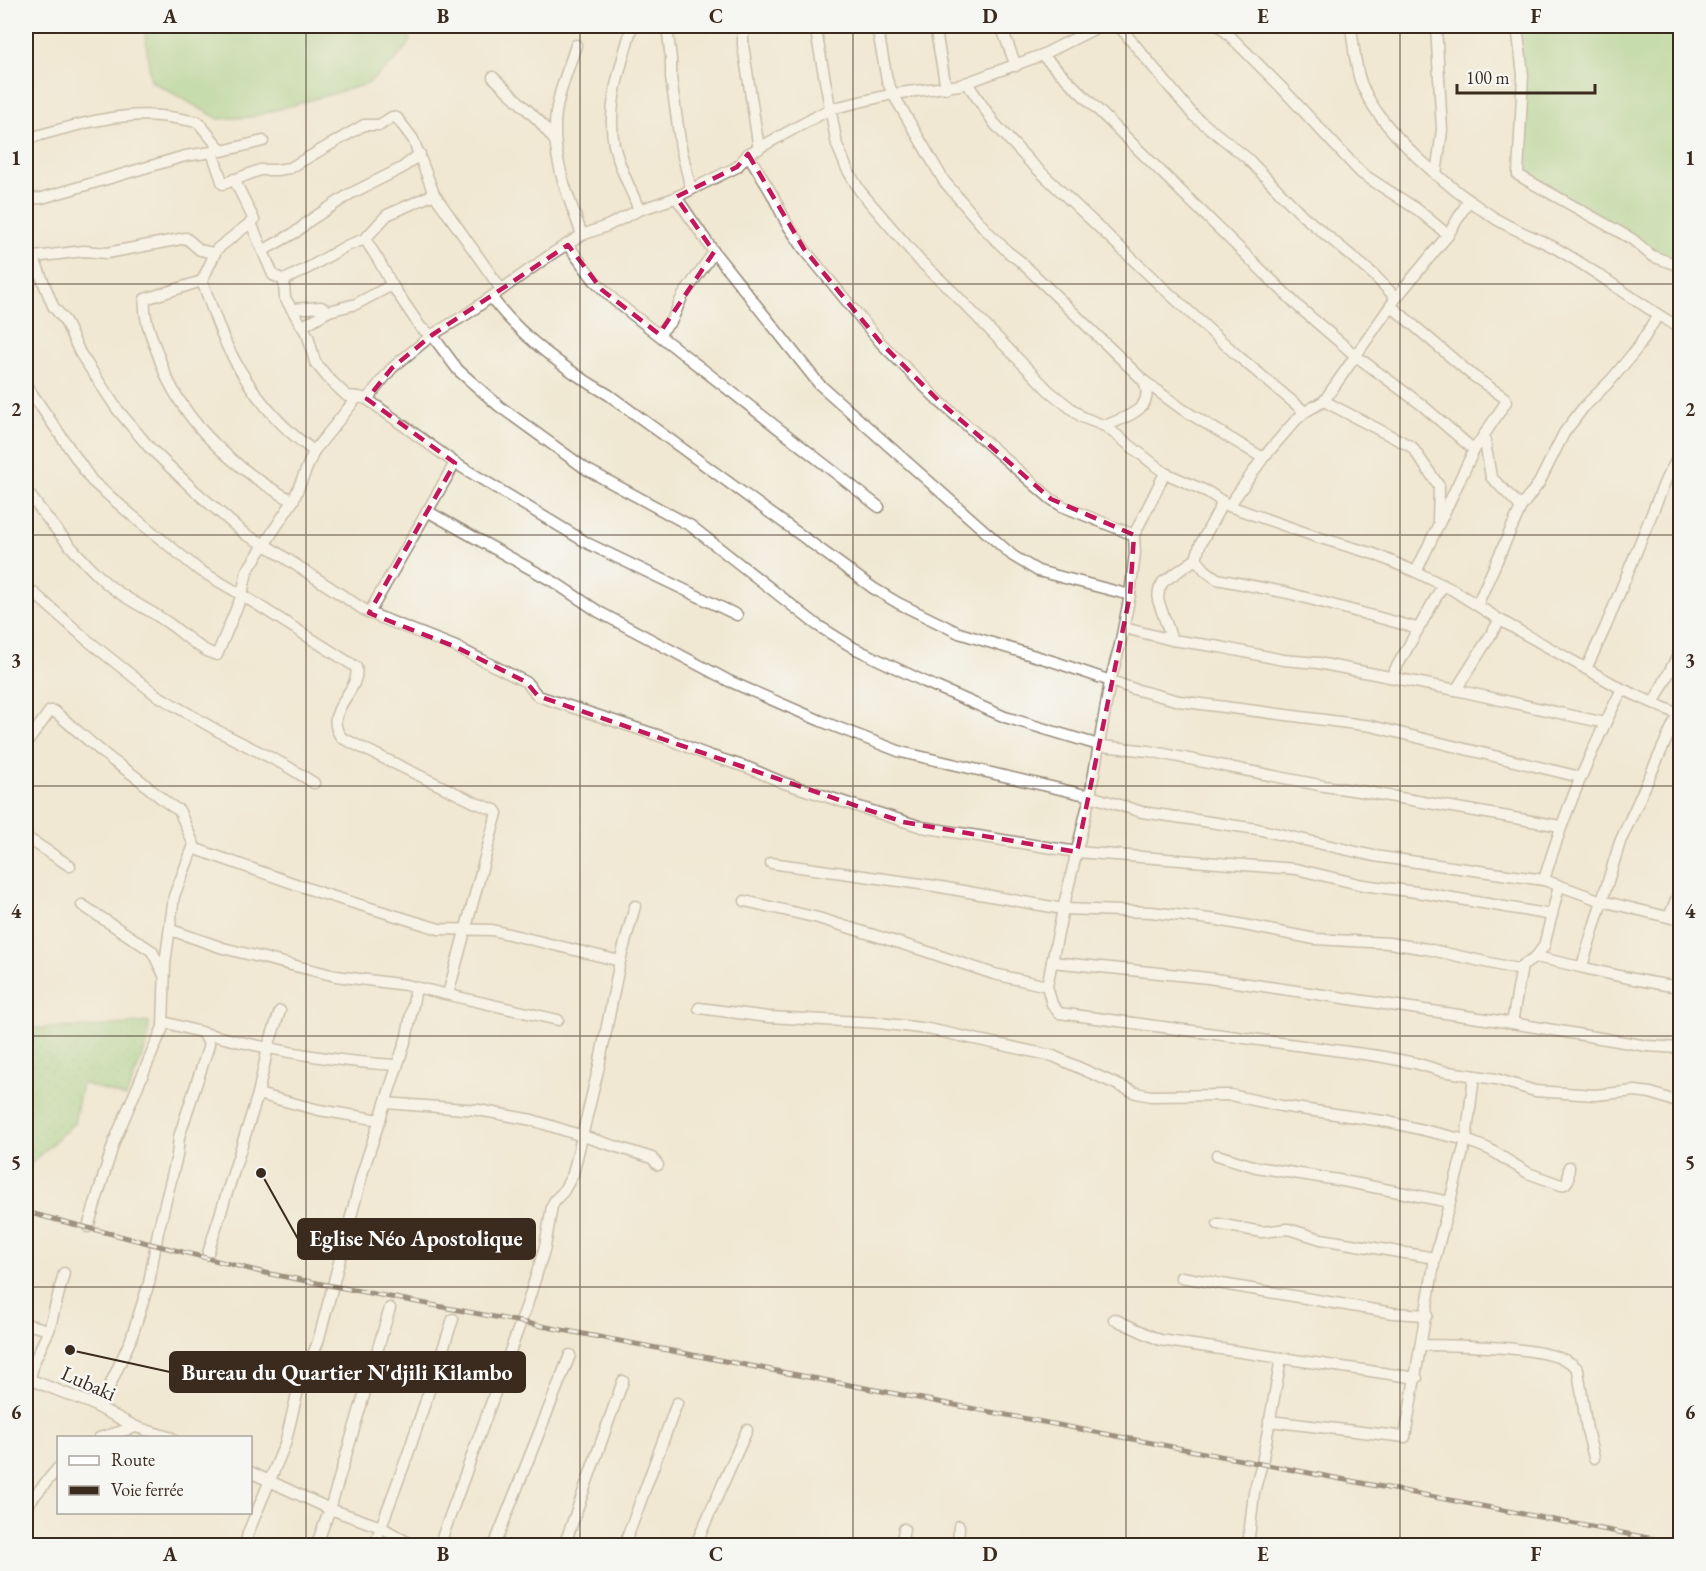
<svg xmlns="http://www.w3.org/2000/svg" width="1706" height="1571" font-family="'EB Garamond',serif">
<defs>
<pattern id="garden-dots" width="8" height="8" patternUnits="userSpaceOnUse" patternTransform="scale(1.5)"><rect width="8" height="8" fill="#95ce81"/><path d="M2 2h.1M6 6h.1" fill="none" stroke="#81b16f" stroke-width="1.8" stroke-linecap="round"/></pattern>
</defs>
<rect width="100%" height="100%" fill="#f6f6f2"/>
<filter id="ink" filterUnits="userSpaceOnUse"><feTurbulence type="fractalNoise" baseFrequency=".0167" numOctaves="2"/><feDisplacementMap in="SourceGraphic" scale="12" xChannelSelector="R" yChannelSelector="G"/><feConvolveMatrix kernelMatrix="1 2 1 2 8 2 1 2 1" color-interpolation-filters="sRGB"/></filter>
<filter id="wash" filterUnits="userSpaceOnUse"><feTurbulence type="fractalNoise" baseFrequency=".008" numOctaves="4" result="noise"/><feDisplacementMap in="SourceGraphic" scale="24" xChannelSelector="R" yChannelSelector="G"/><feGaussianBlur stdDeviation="1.35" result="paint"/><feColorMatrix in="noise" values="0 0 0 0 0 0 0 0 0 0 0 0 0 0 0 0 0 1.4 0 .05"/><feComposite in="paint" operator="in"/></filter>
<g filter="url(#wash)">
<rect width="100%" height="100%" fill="#f0e8d2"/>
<g fill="#95ce81" stroke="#687c50" stroke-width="1.5">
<polygon points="144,26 410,26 410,42 394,62 367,84 251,117 219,119 151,81"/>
<polygon points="1518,26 1680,26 1680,264 1636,244 1519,174"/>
</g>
<polygon fill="url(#garden-dots)" stroke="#687c50" stroke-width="1.5" points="149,1022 147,1044 126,1097 82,1083 74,1123 26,1168 26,1028 92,1027"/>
</g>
<g filter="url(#ink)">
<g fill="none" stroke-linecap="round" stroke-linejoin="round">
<g stroke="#968978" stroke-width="13">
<g id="minor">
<path d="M632 26C622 63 606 105 614 145 619 167 631 189 639 210"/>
<polyline points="667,26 671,59 671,78 681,148 691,189"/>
<polyline points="743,26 743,45 759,149"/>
<polyline points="815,26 837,145 847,169 860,191 920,261 950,289 1049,391 1082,417 1105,426 1165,473 1208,492 1229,506 1317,537 1374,554 1416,572 1453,590 1500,620 1622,689 1680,715"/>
<polyline points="877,26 887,80 893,94 944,181 986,230 1008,252 1020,261 1144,381 1182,409 1263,458"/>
<polyline points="935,26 946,88"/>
<polyline points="1001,26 1016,66"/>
<polyline points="1119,26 1194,116 1247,158 1302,215 1373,274 1396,298"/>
<polyline points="1220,26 1280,86 1361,173 1418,210 1448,235 1396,298 1324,401 1305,412 1295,421 1263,458 1229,506"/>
<path d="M1351 26C1353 43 1355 63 1360 80 1377 130 1452 191 1496 219 1515 231 1538 238 1557 249 1600 273 1638 304 1680 328"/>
<polyline points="1436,26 1442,130 1436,175"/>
<polyline points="1517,26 1523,75 1518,175 1632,239 1652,256 1680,266"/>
<path d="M576 45C568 71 555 99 555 127 554 165 570 200 582 235"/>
<polyline points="1042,55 1300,308 1356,356 1422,405 1474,450"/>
<polyline points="493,77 539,121 555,141"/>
<polyline points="967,83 995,124 1030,162 1161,286 1238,356 1305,412"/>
<path d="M26 139C69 127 115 112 160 116 173 117 185 120 198 122L222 151 263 141"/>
<polyline points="748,154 772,194 787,224 804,249 881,343 939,401 1051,499 1062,506 1134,535"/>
<path d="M234 179 254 220 217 249 202 281C211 304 218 328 229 350 249 389 278 426 314 451"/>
<polyline points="676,197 714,252 819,384 1013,556 1038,571 1130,595"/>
<polyline points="26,199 42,198 185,156 212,152 223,184 260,170 276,170 290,168 364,125 380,125 392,117 397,118 413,139 434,194 501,289"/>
<polyline points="251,223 273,275 284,280 285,298 308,336 315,362 329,379 347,396 358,397"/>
<polyline points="1448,235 1469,200"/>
<polyline points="365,239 379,261 392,285 421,328 432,335 458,370 499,406 586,469 691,526 817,625 854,648 925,682 1005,717 1102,746 1149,751 1324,786 1366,792 1560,826"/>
<polyline points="26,241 27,252 37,266 53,306 65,321 80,353 117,409 149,447 195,491 246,535 264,544 369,613 456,647 526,682 538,696 666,738 705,754 749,768 784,783 922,827 1077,852 1296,869 1363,885 1424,893 1552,915"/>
<polyline points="568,245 594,280 614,300 879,507"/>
<polyline points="264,250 296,232 309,221 350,194 402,168 420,154"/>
<polyline points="26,258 84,251 107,253 186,238 200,250 213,253"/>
<polyline points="284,280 310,267 346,246 365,239 387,215 434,194"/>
<path d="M202 281 145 299C143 317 151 335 157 352 161 362 164 373 169 382 195 434 243 474 293 501"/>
<path d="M491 297C520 336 567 371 609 395L873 588 898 603 959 633 1055 662 1134 689 1179 701 1209 705 1371 726 1580 777"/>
<polyline points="1391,306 1472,375 1505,398 1506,402 1474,450 1416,572"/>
<polyline points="292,309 321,307 329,311 356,304 392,285"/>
<polyline points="303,326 329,311"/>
<polyline points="659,334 672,320 682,297 714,252"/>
<path d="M26 385 92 481 135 518 199 570 242 595 356 667C362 691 320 712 342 738L476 803 495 810 497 813 448 994"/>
<polyline points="367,399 455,463 589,544 737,615"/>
<polyline points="1324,401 1412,447 1439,486 1438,520"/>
<path d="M1105 426C1125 417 1156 410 1144 381"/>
<polyline points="1484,436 1491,477 1521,507"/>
<path d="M26 490C49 522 76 555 105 582 125 600 150 609 171 625 185 635 201 651 217 655L242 595 247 571 293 501 314 451 355 400 358 397 367 399 392 368 432 335 467 314 553 253 582 235 607 226 639 210 672 199 737 167 748 154 830 109 893 94 960 85 1042 55 1100 26"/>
<polyline points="427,511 554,582 599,612 729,681 821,721 901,752 1090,796 1142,812 1257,829 1374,856 1544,880 1602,901 1680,920"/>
<polyline points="1196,559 1205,570 1217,579 1288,593 1417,628"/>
<polyline points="26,586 86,639 155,694 218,731 285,765 314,783"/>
<polyline points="1477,605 1521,507 1539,483 1564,433 1583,408 1612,379 1639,346 1658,315"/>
<polyline points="369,613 455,463"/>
<polyline points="1124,628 1172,640 1220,647 1283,660 1318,663 1456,690 1605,723"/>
<polyline points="1172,640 1158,600 1159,590 1163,582 1196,559 1200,545 1223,502"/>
<polyline points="1586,669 1606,626 1666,479 1680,454"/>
<polyline points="1391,677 1443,585"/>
<polyline points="1456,690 1500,620"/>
<polyline points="1654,702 1680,651"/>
<path d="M26 744 50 711H54C73 727 92 744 112 760 124 769 138 777 149 788 155 793 172 808 179 810L194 845 174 896 165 964 163 1027 114 1142 88 1227"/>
<polyline points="26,837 70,866"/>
<polyline points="193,848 321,893 439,929 492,930 620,961"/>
<polyline points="771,863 935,886 1063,909 1151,912 1218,920 1315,939 1389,943 1427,949 1521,970"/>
<path d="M1544 880C1564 812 1590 753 1622 689"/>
<polyline points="745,901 818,918 922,950 994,974 1047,986 1052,1004 1059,1013 1378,1056 1415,1063 1442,1071 1496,1079 1535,1091 1595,1095 1635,1091 1651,1093 1680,1103"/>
<polyline points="82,905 152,951 164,975"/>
<polyline points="1669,917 1680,890"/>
<polyline points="171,930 223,948 336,976 406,985 558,1020"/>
<path d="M1536 957C1584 967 1631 981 1680 987"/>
<polyline points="1052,962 1208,978 1506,1022 1647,1046 1680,1048"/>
<polyline points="1582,966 1620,842 1678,714"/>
<polyline points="1047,986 1063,909 1090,796 1110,682 1120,645 1130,595 1135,553 1134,535 1165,473"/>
<polyline points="699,1008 768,1017 880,1023 928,1029 1053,1056 1136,1093 1151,1096 1231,1095 1281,1106 1389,1122 1466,1140 1489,1149 1528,1173 1561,1185 1565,1184 1568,1180 1569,1167"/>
<path d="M164 1022C240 1044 318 1061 397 1065"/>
<polyline points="1512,1023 1522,966 1536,957 1544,946 1559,886"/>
<polyline points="258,1094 319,1110 380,1120"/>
<polyline points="385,1103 478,1110 532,1120 652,1158 658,1165"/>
<polyline points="1217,1155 1256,1167 1338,1180 1450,1202"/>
<polyline points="1218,1224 1262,1232 1288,1229 1321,1239 1435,1258"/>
<polyline points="208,1253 258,1094 268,1047 280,1011"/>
<polyline points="1181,1277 1393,1313 1427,1315"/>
<polyline points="1114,1319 1160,1340 1417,1378"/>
<polyline points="26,1324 49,1330"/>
<path d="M1422 1345C1451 1346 1563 1344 1578 1370L1587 1430 1594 1458"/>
<polyline points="26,1378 90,1403 136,1427"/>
<polyline points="30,1379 34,1362 49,1330 64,1273"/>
<polyline points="100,1407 131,1339 149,1283 158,1232 177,1156 179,1137 208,1048 209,1044 204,1034"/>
<polyline points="1269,1421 1405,1437 1435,1258 1466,1140 1474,1076"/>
<polyline points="99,1438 136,1427 172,1438"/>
<polyline points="250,1472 330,1509 381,1527 414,1546"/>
<polyline points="26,1506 58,1468"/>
<polyline points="245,1546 248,1533 285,1444 297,1394 318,1342 363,1171 407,1036 416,988"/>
<polyline points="316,1546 330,1509 390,1308"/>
<polyline points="374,1546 408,1454 453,1319"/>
<polyline points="439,1546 527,1305 545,1247 552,1206 555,1200 563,1192 573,1174 599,1066 620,961 635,906"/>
<polyline points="494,1546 570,1355"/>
<polyline points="564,1546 623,1381"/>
<polyline points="624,1546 677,1403"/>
<polyline points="695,1546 747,1430"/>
<polyline points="901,1546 904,1529"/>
<polyline points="958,1546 959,1526"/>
<polyline points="1248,1546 1254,1492 1262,1463 1281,1359"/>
</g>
</g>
<use href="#minor" stroke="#fff" stroke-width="10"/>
<g stroke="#3b2a1e" stroke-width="5">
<polyline id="rail" points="26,1212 265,1273 1680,1544"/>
</g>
<use href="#rail" stroke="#f6f6f2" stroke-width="3" stroke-dasharray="9" stroke-linecap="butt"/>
</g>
</g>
<path d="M0 0H1706V1571H0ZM748 154 804 249 881 343 939 401 1051 499 1134 535 1130 595 1077 852 903 822 538 696 526 682 456 647 369 613 455 463 367 399 392 368 432 335 568 245 602 290 659 334 714 252 676 197 737 167Z" fill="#f0e8d2" fill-opacity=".55" fill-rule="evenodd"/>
<path fill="none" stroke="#c2185b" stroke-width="4.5" stroke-dasharray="12 8" stroke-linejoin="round" d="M748 154 804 249 881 343 939 401 1051 499 1134 535 1130 595 1077 852 903 822 538 696 526 682 456 647 369 613 455 463 367 399 392 368 432 335 568 245 602 290 659 334 714 252 676 197 737 167Z"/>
<path fill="none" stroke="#3b2a1e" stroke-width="1.5" stroke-opacity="0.55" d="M306 26V1546M580 26V1546M853 26V1546M1126 26V1546M1400 26V1546M26 284H1680M26 535H1680M26 786H1680M26 1036H1680M26 1287H1680"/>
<g text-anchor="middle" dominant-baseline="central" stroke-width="5" stroke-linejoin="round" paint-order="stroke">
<g font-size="21" fill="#3b2a1e" stroke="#f6f6f2">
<text transform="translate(89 1383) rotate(24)">Lubaki</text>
</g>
</g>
<path fill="none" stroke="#3b2a1e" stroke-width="2" d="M261 1173L298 1239M70 1350L170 1372"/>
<g fill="#3b2a1e" stroke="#f6f6f2" stroke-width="2">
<circle cx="261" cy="1173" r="6"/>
<circle cx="70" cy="1350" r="6"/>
</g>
<g fill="#3b2a1e" stroke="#3b2a1e" stroke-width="2">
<rect x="298" y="1219" width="237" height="40" rx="6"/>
<rect x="170" y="1352" width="355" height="40" rx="6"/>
</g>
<g font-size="22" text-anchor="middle" font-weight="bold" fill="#fff">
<text x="416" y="1246">Eglise Néo Apostolique</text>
<text x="347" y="1380">Bureau du Quartier N'djili Kilambo</text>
</g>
<rect width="1706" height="1571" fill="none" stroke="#f6f6f2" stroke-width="66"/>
<rect x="57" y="1436" width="195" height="78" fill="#f6f6f2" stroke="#aba49d" stroke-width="1.5"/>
<rect x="69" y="1456" width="30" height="9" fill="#ffffff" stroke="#aba49d" stroke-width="1.5"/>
<text x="111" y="1466" font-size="18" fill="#3b2a1e">Route</text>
<rect x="69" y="1486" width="30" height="9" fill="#3b2a1e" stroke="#aba49d" stroke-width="1.5"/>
<text x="111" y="1496" font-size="18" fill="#3b2a1e">Voie ferrée</text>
<path d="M1457 84v9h138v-9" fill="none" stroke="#3b2a1e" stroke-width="3"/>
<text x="1466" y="84" font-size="18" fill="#3b2a1e" stroke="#f6f6f2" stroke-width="4.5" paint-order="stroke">100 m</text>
<rect x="33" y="33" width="1640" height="1505" fill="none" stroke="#3b2a1e" stroke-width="2"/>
<g font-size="20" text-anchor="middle" font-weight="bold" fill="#3b2a1e">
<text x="170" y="23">A</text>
<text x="443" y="23">B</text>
<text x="716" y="23">C</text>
<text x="990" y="23">D</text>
<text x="1263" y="23">E</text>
<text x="1536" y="23">F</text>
<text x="16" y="165">1</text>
<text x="1690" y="165">1</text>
<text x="16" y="416">2</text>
<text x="1690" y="416">2</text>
<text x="16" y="667">3</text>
<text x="1690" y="667">3</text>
<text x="16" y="918">4</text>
<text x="1690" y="918">4</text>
<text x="16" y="1169">5</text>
<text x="1690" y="1169">5</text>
<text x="16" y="1419">6</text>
<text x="1690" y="1419">6</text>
<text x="170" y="1561">A</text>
<text x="443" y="1561">B</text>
<text x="716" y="1561">C</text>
<text x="990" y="1561">D</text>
<text x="1263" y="1561">E</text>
<text x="1536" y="1561">F</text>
</g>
</svg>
